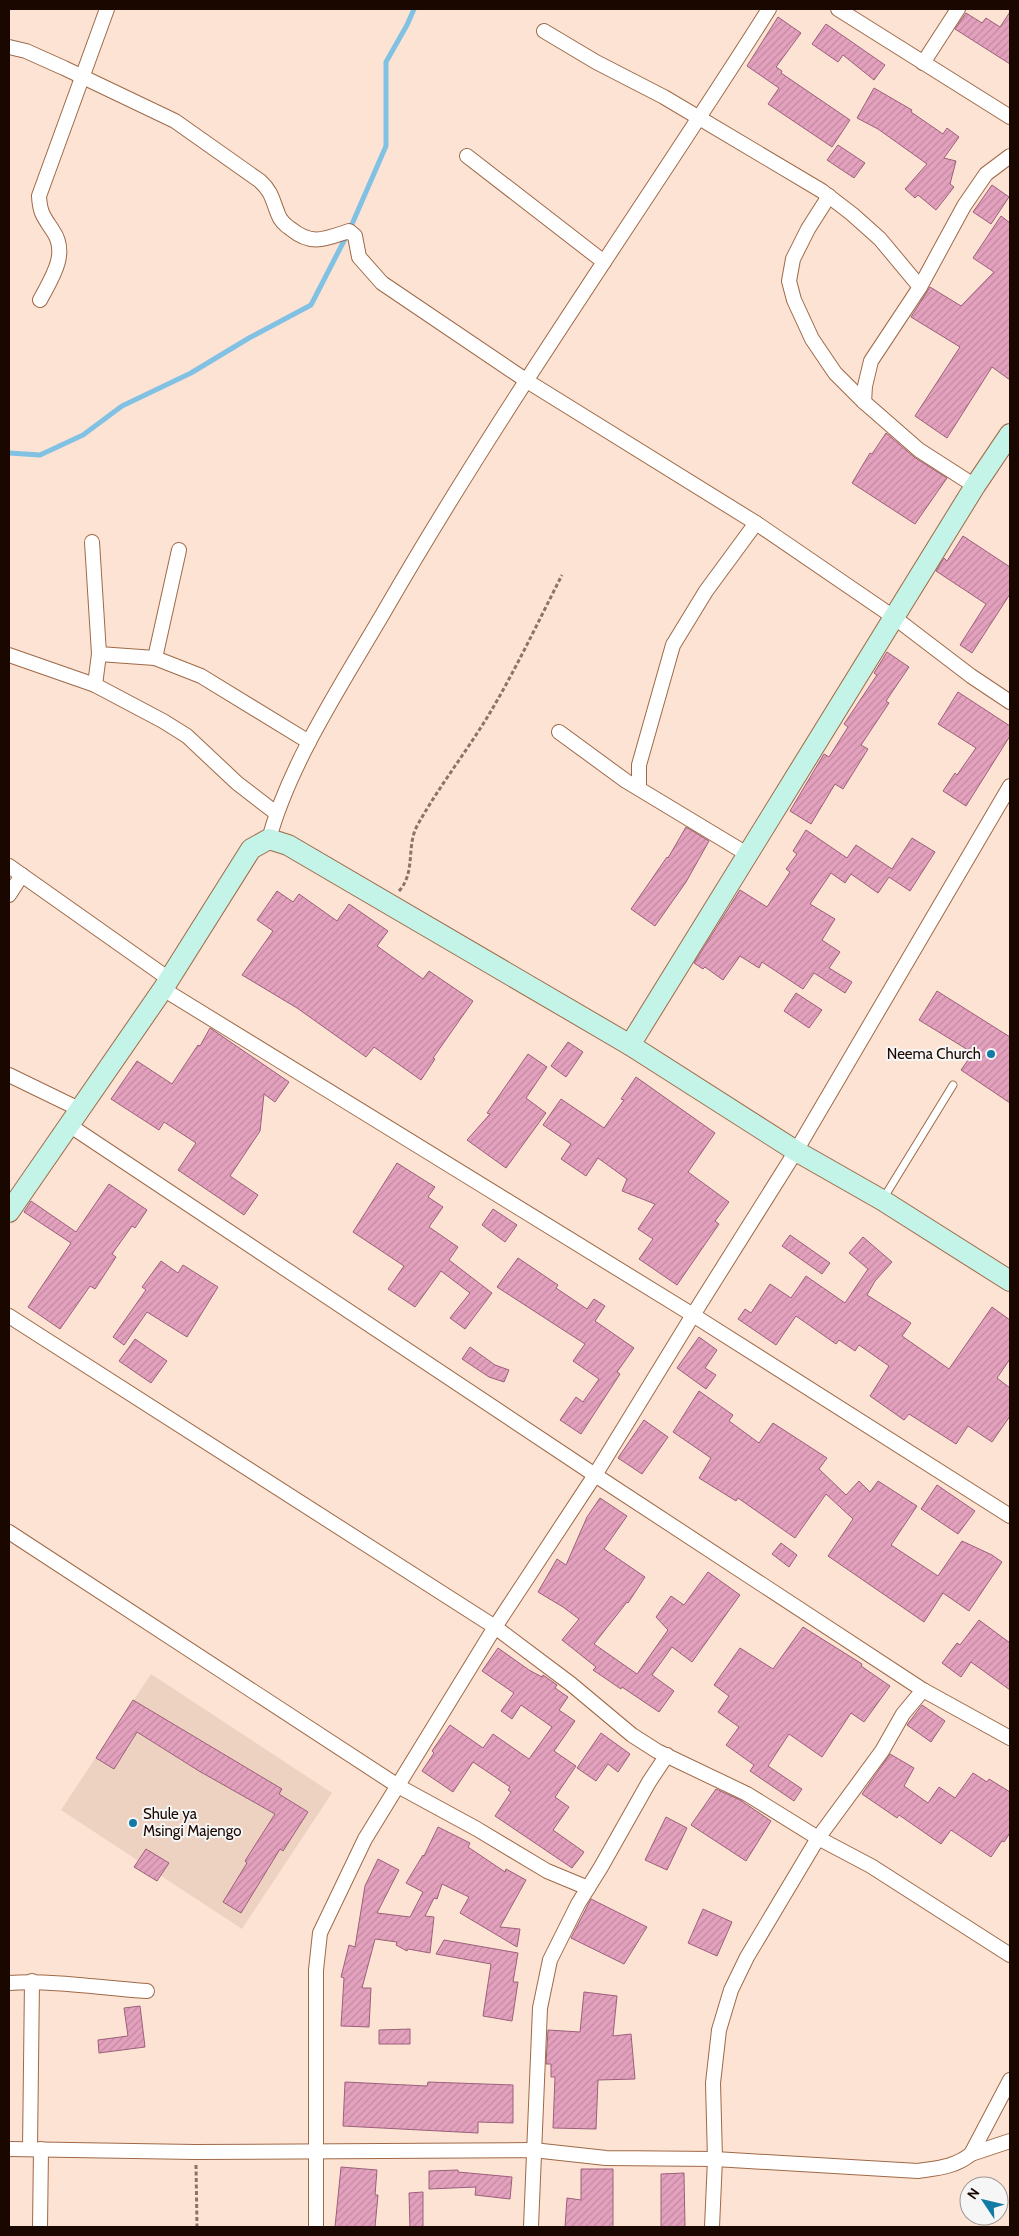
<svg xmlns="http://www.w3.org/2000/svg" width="1019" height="2236" font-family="Cabin,sans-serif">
<defs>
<pattern id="building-hatch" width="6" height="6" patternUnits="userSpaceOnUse" patternTransform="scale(1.25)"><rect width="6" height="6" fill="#e3a1bd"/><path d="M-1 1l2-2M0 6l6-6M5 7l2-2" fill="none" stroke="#c289a1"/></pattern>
</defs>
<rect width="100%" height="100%" fill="#fce3d4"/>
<polygon fill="#edd2c1" points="151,1674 332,1793 242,1929 61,1810"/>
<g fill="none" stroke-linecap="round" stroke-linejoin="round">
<polyline stroke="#81c1e3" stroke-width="5" points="9,453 40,455 83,435 122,406 191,373 249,338 311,305 349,231 386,146 386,62 407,25 414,9"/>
</g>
<g fill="url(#building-hatch)" stroke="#9c607a">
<polygon points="1010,12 1010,64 955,29 966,13 982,23 986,18 1000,27"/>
<polygon points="778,17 801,33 776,67 782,71 781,73 850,120 832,147 768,104 779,88 747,66"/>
<polygon points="826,24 885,65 874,80 843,55 838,62 812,44"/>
<polygon points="874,88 912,110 911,112 943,134 947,128 959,137 944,158 956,161 950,184 954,187 936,210 918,195 915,198 905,189 927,164 878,129 857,118"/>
<polygon points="838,145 865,163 854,178 827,160"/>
<polygon points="992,185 1009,197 991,224 973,212"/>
<polygon points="1001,216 1010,223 1010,380 992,367 947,438 915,416 960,347 911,317 930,287 961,306 994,272 973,258"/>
<polygon points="886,433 914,457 947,478 915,524 852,483 870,453 872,454"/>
<polygon points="963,536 1010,567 1010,594 972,653 960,645 986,604 936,571 944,558 947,561"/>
<polygon points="887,652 909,667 886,701 889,703 861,745 868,749 843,789 835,784 811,824 790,811 824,754 829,757 848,727 844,724 877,675 874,673"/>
<polygon points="958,692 1010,726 1010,736 966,806 943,791 955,773 957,775 976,748 938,724"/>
<polygon points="686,827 709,841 686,882 655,926 631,909 667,857 668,858"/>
<polygon points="806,830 847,858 856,845 892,869 912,838 935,852 910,891 889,877 878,893 851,874 845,883 831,873 810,904 835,919 822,940 840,952 829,968 852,982 845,993 814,973 803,989 762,962 759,968 740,956 723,980 705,967 703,969 694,963 740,890 767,907 790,872 786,869 797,854 793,851"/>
<polygon points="277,891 293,902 299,894 337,921 349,904 388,931 377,946 423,979 429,971 473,1001 433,1058 435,1059 421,1080 374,1047 366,1057 297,1008 242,975 273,931 257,920"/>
<polygon points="937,991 1010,1037 1010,1103 961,1070 973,1053 919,1020"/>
<polygon points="796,993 822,1010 809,1028 784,1011"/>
<polygon points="210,1028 289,1082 275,1102 264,1094 260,1131 230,1176 258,1195 244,1215 178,1170 196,1143 164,1122 159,1130 111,1099 137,1061 172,1084 198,1045 200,1046"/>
<polygon points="568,1042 583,1052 566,1077 551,1066"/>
<polygon points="528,1054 547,1067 526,1098 546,1113 506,1168 467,1140 490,1114 487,1113"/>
<polygon points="636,1077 715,1133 688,1172 729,1202 715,1221 719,1224 677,1285 639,1259 653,1239 638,1229 655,1204 622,1191 627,1179 598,1158 586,1176 561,1159 571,1144 543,1125 561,1099 604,1128 624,1100 621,1099"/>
<polygon points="397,1163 435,1187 428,1197 443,1207 429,1227 458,1247 449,1260 492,1293 465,1329 450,1318 470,1293 441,1271 415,1307 388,1289 404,1266 353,1232"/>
<polygon points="109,1184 147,1210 135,1228 132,1226 112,1254 116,1257 95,1289 90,1286 60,1329 28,1307 71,1243 24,1212 31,1201 76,1232"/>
<polygon points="493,1209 517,1225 505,1242 482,1225"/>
<polygon points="790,1235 830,1263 822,1274 782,1246"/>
<polygon points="863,1237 892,1262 875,1281 867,1295 911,1323 902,1336 949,1369 992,1307 1010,1320 1010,1359 997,1378 1010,1388 1010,1416 992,1442 968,1426 956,1444 909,1414 904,1420 870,1396 889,1366 859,1345 855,1351 839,1340 836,1344 796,1316 776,1345 738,1319 745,1309 751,1313 770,1284 791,1298 806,1276 845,1303 868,1269 849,1253"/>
<polygon points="518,1258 558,1285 556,1288 587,1309 594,1299 605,1306 595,1321 634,1348 617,1372 620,1374 581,1434 560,1420 576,1397 583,1402 599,1379 573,1361 585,1344 497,1287"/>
<polygon points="161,1261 178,1273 183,1265 218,1287 187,1337 147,1312 124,1345 113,1337 146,1290 142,1287"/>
<polygon points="699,1337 717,1350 705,1368 716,1375 706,1389 677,1368"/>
<polygon points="135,1339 167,1361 151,1383 119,1361"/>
<polygon points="470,1347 495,1365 509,1370 504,1382 489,1377 462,1359"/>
<polygon points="699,1391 733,1415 729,1421 759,1443 773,1423 827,1458 819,1469 846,1495 859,1481 870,1492 878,1481 917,1506 891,1545 938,1576 962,1541 992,1555 1002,1562 969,1611 943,1593 924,1622 828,1556 853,1519 826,1494 795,1538 738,1498 736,1501 699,1478 711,1458 673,1432"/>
<polygon points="644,1420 668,1437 642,1474 618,1458"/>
<polygon points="937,1485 975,1511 958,1534 921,1509"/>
<polygon points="600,1498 627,1516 604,1549 645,1577 628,1603 627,1602 594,1644 637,1674 668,1630 656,1617 671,1596 684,1605 708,1572 740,1595 692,1662 672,1647 652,1675 674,1691 659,1712 622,1687 621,1689 593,1670 596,1667 562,1640 579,1619 563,1607 538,1592 557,1559 566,1565 587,1517"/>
<polygon points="781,1543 797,1555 789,1567 772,1554"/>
<polygon points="979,1620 1010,1643 1010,1690 971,1662 961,1677 942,1663 957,1643 960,1645"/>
<polygon points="803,1627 862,1664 861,1666 890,1686 864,1722 851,1713 822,1757 789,1734 768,1766 802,1789 794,1801 750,1771 754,1765 726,1745 739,1727 718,1712 729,1696 714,1685 740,1648 773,1669"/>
<polygon points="498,1648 529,1670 542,1677 543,1675 557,1685 555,1688 568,1697 559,1710 575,1721 554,1751 576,1766 555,1797 569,1807 553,1830 584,1852 572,1868 495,1816 511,1792 508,1790 510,1787 473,1762 453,1792 422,1771 434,1753 432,1751 450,1725 483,1748 493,1734 529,1759 552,1727 521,1705 512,1719 501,1711 514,1693 482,1671"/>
<polygon points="133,1700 282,1789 279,1794 308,1812 283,1851 280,1849 241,1913 223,1902 247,1863 245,1861 275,1814 199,1771 137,1732 114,1769 96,1758"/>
<polygon points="922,1705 945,1721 931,1742 907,1725"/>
<polygon points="601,1733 630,1754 618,1772 608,1764 596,1781 577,1768"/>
<polygon points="890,1754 914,1768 904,1786 928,1803 939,1787 955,1798 973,1773 987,1782 989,1779 1010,1792 1010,1833 1004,1842 1002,1841 991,1857 951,1830 941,1844 899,1815 897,1818 862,1794"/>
<polygon points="716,1789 740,1800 771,1821 746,1861 691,1825"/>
<polygon points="666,1817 687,1828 667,1870 645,1860"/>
<polygon points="438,1827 470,1843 468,1847 505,1872 506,1869 526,1880 500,1927 520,1929 517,1947 460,1913 469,1897 442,1884 437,1899 434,1898 425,1916 434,1917 430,1953 408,1949 407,1951 396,1945 397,1942 375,1939 362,1988 371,1988 369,2027 341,2026 344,1978 341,1977 349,1945 355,1947 365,1886 378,1859 399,1870 377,1913 410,1917 423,1892 406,1883 423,1855 424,1856"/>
<polygon points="146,1849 169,1863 157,1881 134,1867"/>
<polygon points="591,1899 647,1927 624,1964 571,1938"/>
<polygon points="703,1909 732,1922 717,1956 688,1943"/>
<polygon points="444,1940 518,1953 513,1982 518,1982 512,2021 483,2016 491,1964 436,1954"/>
<polygon points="584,1992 617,1996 613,2036 631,2034 635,2079 598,2080 596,2129 553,2128 555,2077 551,2077 551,2064 546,2064 548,2030 580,2032"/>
<polygon points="140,2006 145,2047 99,2053 98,2040 128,2036 124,2008"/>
<polygon points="410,2029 410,2044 379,2044 379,2030"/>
<polygon points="345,2082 427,2086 428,2082 513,2085 513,2123 478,2122 478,2133 343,2126"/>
<polygon points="341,2167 377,2170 375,2195 378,2195 375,2227 335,2227"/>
<polygon points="581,2169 613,2169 613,2227 565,2227 567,2198 581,2200"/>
<polygon points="458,2170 458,2172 512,2177 510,2199 475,2195 476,2187 429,2189 429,2171"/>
<polygon points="684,2173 685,2227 661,2227 661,2174"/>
<polygon points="423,2192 423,2227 410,2227 409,2193"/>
</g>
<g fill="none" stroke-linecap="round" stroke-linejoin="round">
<g stroke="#9f6947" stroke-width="9">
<polyline id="lane" points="883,1199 953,1085"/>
</g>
<g stroke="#9f6947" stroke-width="16">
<g id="street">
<polyline points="838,9 1010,117"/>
<polyline points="544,31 596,62 664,97 822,191 852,214 880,239 920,287"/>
<path d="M9 47 26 51 64 68 175 121 260 181C272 192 272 199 278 214 280 220 285 225 291 229 312 246 325 239 349 231L355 236 359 257 382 283 527 381 756 523 895 618 971 676 1010 702"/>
<polyline points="923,63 958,9"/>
<polyline points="467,156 604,262"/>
<polyline points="829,196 808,229 793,259 789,281 794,300 812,339 835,373 864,402 919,450 975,486"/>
<path d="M40 300C51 279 69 254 53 231 44 217 40 214 39 196L107 9"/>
<polyline points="864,402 865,386 871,361 920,287 964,206 986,174 1010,156"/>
<polyline points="92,542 99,654 95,685"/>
<polyline points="99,654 155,658 201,676 309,742"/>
<polyline points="9,655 95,685 163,721 187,736 237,783 276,813"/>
<polyline points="155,658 179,550"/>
<polyline points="559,732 626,781 747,854"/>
<polyline points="639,788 639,765 673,645 706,591 756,523"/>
<path d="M269 839C290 761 347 676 388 605 506 401 643 208 769 9"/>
<polyline points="9,866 169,979"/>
<polyline points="9,895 22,875"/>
<polyline points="163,989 693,1315 1010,1516"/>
<polyline points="9,1075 79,1109"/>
<polyline points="69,1125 595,1475 923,1690 1010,1738"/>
<polyline points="9,1316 495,1627 571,1684 632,1735 657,1751 747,1794 818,1838 871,1866 1010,1955"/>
<polyline points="9,1532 398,1786 477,1829 547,1871 588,1888"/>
<path d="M9 1983C55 1980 101 1988 147 1991"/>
<path d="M9 2149 195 2152 533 2150 606 2158 715 2159 918 2171C938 2168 955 2167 971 2154L1010 2080"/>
<polyline points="30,2149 32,1981"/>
<polyline points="971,2154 1010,2141"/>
<polyline points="40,2227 41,2149"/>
<polyline points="316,2227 316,1970 320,1933 365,1839 495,1627 595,1475 693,1315 796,1151 1010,786"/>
<polyline points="531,2227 540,2008 550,1960 578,1904 601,1867 649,1782 667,1755"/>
<polyline points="712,2227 715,2159 713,2083 719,2030 731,1990 747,1957 818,1838 882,1751 903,1714 923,1690"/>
</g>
</g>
<g stroke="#9f6947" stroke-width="22">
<g id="secondary">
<polyline points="630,1045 975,486 1010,434"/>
<polyline points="9,1212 163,989 251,849 269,839 288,845 630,1045 796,1151 882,1200 1010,1281"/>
</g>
</g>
<g stroke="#8a7469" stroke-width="3" stroke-dasharray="4 2.5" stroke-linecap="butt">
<path d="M399 891C416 872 406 847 417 826 439 786 468 750 491 711 517 667 539 620 562 575"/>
<polyline points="196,2165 197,2227"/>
</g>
<use href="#lane" stroke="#fff" stroke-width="7"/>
<use href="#street" stroke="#fff" stroke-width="14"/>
<use href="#secondary" stroke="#c4f3e8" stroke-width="20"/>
</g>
<g fill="#117ba5" stroke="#f6f6f6" stroke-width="2">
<circle cx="991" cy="1054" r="5"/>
<circle cx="133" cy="1823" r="5"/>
</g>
<g text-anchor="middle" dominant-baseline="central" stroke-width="4" stroke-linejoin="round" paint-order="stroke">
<g font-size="15" fill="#1a0700" stroke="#f6f6f6" text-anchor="end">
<text x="981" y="1054">Neema Church</text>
<text x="143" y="1814" text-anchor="start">Shule ya<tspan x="143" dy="17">Msingi Majengo</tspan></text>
</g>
</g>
<rect width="1019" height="2236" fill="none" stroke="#1a0700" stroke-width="20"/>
<g transform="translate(984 2201) rotate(305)"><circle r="24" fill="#f6f6f6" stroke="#9e9694"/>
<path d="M0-4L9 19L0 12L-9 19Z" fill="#117ba5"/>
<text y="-8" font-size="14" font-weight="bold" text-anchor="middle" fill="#1a0700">N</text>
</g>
</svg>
